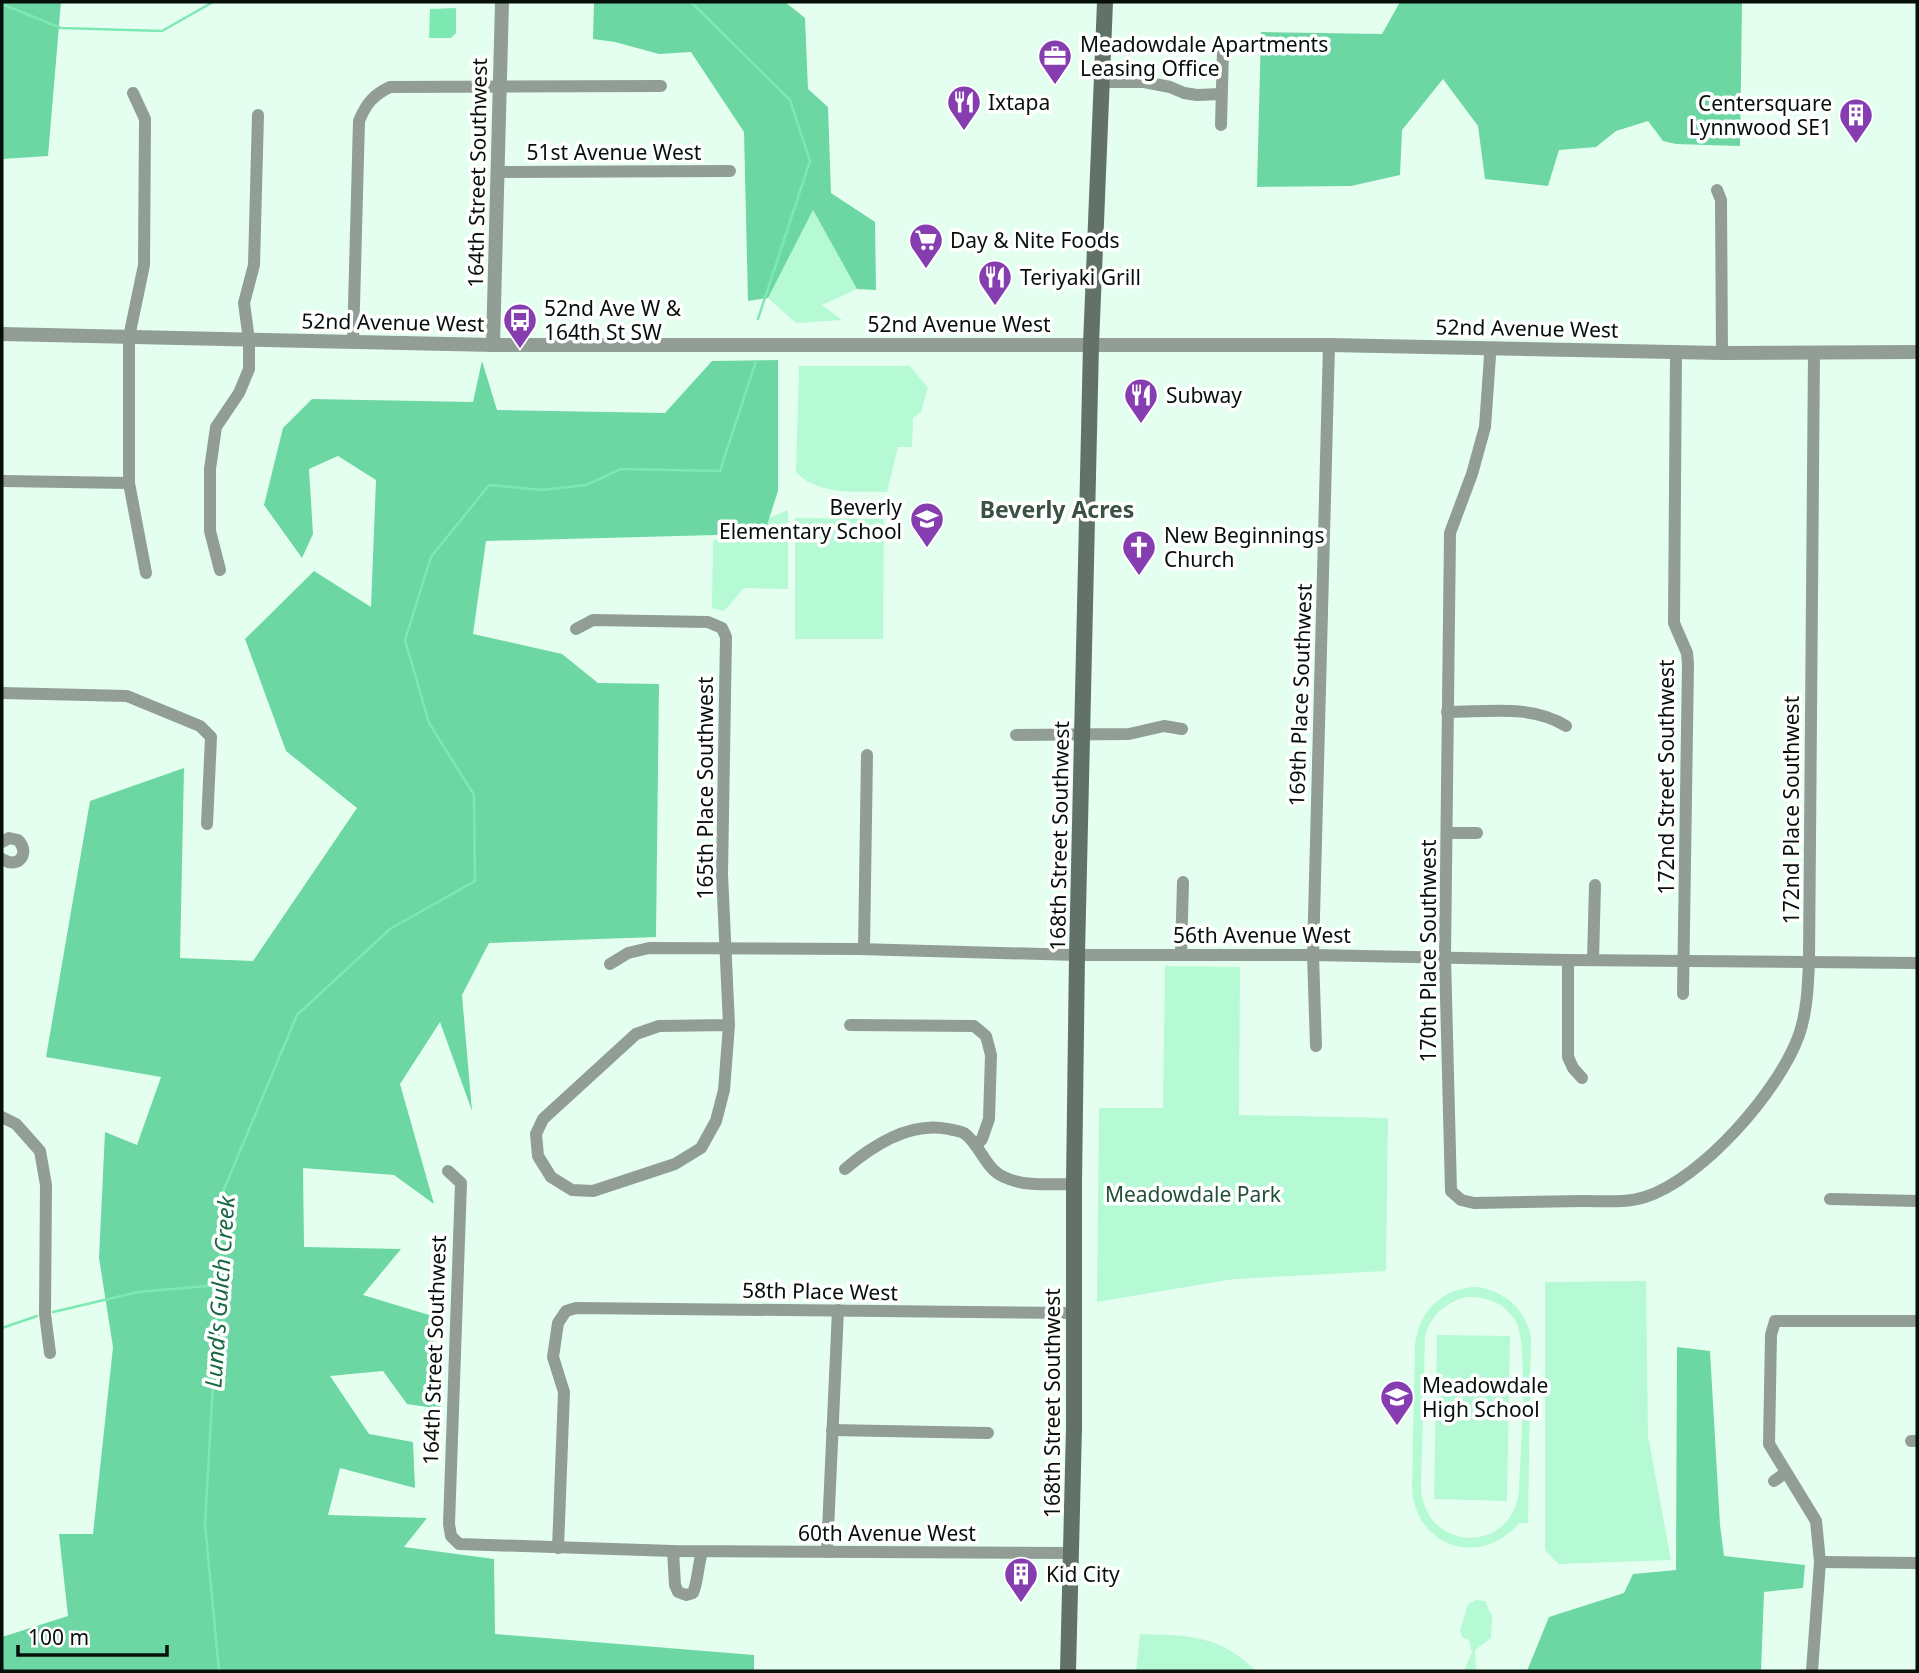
<svg xmlns="http://www.w3.org/2000/svg" width="1919" height="1673" font-family="'Noto Sans',sans-serif">
<rect width="100%" height="100%" fill="#e4ffef"/>
<g fill="#b5fad4" fill-rule="evenodd">
<polygon points="813,210 857,289 822,305 842,320 796,323 768,298"/>
<path d="M799 366H910L928 388 921 412 913 418 912 447H898L887 492C856 491 818 496 796 472Z"/>
<polygon points="788,510 788,589 744,588 724,611 712,608 713,541"/>
<polygon points="795,518 884,519 883,639 795,639"/>
<polygon points="1165,966 1240,967 1239,1115 1388,1118 1386,1271 1234,1279 1097,1302 1099,1108 1163,1108"/>
<polygon points="1646,1281 1648,1436 1671,1560 1559,1564 1545,1550 1545,1282"/>
<path d="M1475 1287C1504 1290 1525 1308 1531 1337L1528 1523H1519C1481 1569 1415 1547 1412 1488L1415 1345C1419 1311 1441 1289 1475 1287ZM1466 1297C1486 1296 1506 1303 1516 1322 1529 1345 1520 1458 1519 1490 1513 1555 1425 1553 1421 1488L1425 1336C1431 1315 1445 1303 1466 1297Z"/>
<polygon points="1437,1335 1510,1336 1507,1501 1434,1499"/>
<polygon points="1476,1600 1485,1601 1492,1616 1491,1638 1475,1650 1476,1671 1464,1671 1472,1652 1469,1640 1462,1637 1460,1630 1468,1604"/>
<path d="M1140 1634C1188 1635 1220 1635 1256 1671H1136Z"/>
</g>
<g fill="#6cd7a2">
<polygon points="2,2 61,2 48,156 2,159"/>
<polygon points="594,2 785,2 805,18 808,89 828,107 831,193 875,222 876,290 857,289 813,210 768,298 748,301 744,132 691,52 659,54 615,42 593,39"/>
<polygon points="1400,2 1742,2 1740,146 1676,144 1663,141 1648,121 1616,131 1596,147 1559,150 1548,186 1485,179 1478,126 1443,79 1402,130 1400,175 1351,186 1257,187 1261,32 1382,34"/>
<polygon points="778,360 778,491 767,525 716,535 486,541 473,634 562,654 598,683 659,684 656,937 489,943 462,995 472,1111 440,1022 400,1084 434,1204 394,1175 303,1168 304,1247 401,1249 363,1295 439,1318 430,1355 441,1409 407,1404 383,1371 330,1376 369,1434 413,1442 415,1488 340,1468 328,1515 427,1518 404,1547 494,1559 495,1634 754,1655 754,1671 2,1671 2,1637 68,1616 59,1534 93,1534 113,1347 99,1258 105,1132 137,1145 161,1077 46,1057 90,801 184,768 180,958 253,961 357,808 286,751 245,639 314,571 371,607 376,480 338,456 309,469 313,534 302,558 264,505 283,428 312,399 473,402 482,361 497,410 665,413 712,361"/>
<polygon points="1677,1347 1710,1351 1720,1525 1724,1556 1805,1565 1803,1588 1764,1592 1761,1671 1527,1671 1549,1617 1624,1593 1633,1574 1676,1570"/>
</g>
<polygon fill="#7ee8b3" points="456,8 456,33 451,38 429,38 430,9"/>
<g fill="none" stroke-linecap="round" stroke-linejoin="round">
<g stroke="#7ee8b3" stroke-width="2.5">
<polyline points="691,2 790,100 810,161 758,319"/>
<polyline points="2,4 61,28 162,31 213,2"/>
<polyline points="53,1312 138,1292 219,1285"/>
<polyline points="2,1328 37,1316"/>
<polyline points="219,1671 205,1524 224,1189 297,1015 390,929 475,881 474,795 429,723 405,640 431,557 489,485 542,490 586,485 621,469 720,471 756,361"/>
</g>
<g stroke="#929d96" stroke-width="12">
<polyline points="1101,82 1144,82 1170,87 1184,93 1197,95 1221,94"/>
<polyline points="133,93 145,119 144,265 129,337 129,483 146,573"/>
<polyline points="1221,125 1223,50"/>
<polyline points="498,172 730,171"/>
<polyline points="1717,190 1721,200 1722,353"/>
<path d="M353 342 359 121C366 104 373 95 390 87L661 86"/>
<path d="M1488 348 1490 356 1485 427 1472 474 1450 533 1445 957 1451 1191 1461 1200 1474 1203C1512 1202 1549 1202 1586 1201 1605 1201 1627 1203 1645 1197 1702 1179 1779 1091 1799 1035 1807 1012 1808 986 1809 961L1814 352"/>
<polyline points="1676,352 1674,623 1687,653 1688,664 1683,994"/>
<polyline points="2,481 129,483"/>
<polyline points="220,570 210,531 210,469 216,427 239,393 249,369 249,340 244,303 254,265 258,115"/>
<polyline points="576,629 593,620 708,622 722,628 726,637 722,874 729,1025 724,1090 716,1121 701,1148 675,1164 593,1191 572,1190 551,1177 538,1156 536,1134 543,1119 636,1034 659,1026 729,1025"/>
<polyline points="2,693 127,696 200,726 211,737 207,824"/>
<path d="M1447 712C1487 712 1531 704 1566 726"/>
<polyline points="1016,735 1129,734 1164,726 1182,729"/>
<polyline points="1447,833 1477,833"/>
<path d="M2 842 9 838 18 840C31 853 18 870 2 859"/>
<polyline points="864,949 867,755"/>
<polyline points="1181,954 1183,882"/>
<polyline points="1568,960 1568,1057 1573,1068 1582,1078"/>
<polyline points="1593,960 1595,885"/>
<polyline points="610,964 628,953 649,948 858,949 1077,955 1313,955 1568,960 1917,963"/>
<polyline points="850,1025 974,1026 986,1036 991,1055 989,1119 982,1139 976,1146"/>
<polyline points="1316,1046 1313,955 1329,345"/>
<polyline points="2,1117 16,1124 40,1151 46,1185 45,1314 50,1353"/>
<path d="M845 1169C873 1145 910 1121 948 1129 953 1130 960 1131 964 1133 980 1144 985 1169 1004 1177 1024 1187 1052 1184 1074 1184"/>
<polyline points="448,1171 461,1183 449,1524 451,1536 459,1544 673,1551 1072,1553"/>
<polyline points="1830,1199 1917,1201"/>
<polyline points="832,1430 988,1433"/>
<polyline points="1911,1441 1917,1441"/>
<polyline points="1774,1481 1785,1473"/>
<polyline points="558,1548 564,1392 553,1357 558,1323 566,1311 576,1308 1074,1313"/>
<path d="M673 1551 675 1585 678 1592 686 1595 693 1593C698 1581 698 1565 702 1552"/>
<polyline points="827,1552 838,1310"/>
<polyline points="1820,1562 1917,1563"/>
<polyline points="1812,1671 1820,1562 1816,1521 1769,1444 1771,1335 1775,1321 1917,1321"/>
</g>
<g stroke="#929d96" stroke-width="14">
<polyline points="2,334 493,345 1329,345 1722,353 1917,352"/>
<polyline points="493,345 502,2"/>
</g>
<polyline stroke="#627269" stroke-width="16" points="1068,1671 1074,1428 1074,1184 1077,955 1091,345 1105,2"/>
</g>
<defs>
<g id="office-pin" transform="scale(1.75)"><path d="M0 17L-7.5 6A9.5 9.5 0 1 1 7.5 6Z" fill="#853db0" stroke="#fff"/><path d="M-6-3h4V-5.5h4V-3h4V5H-6ZM-1-4.5V-3h2v-1.5ZM-6 0V1H6V0Z" fill="#fff"/></g>
<g id="restaurant-pin" transform="scale(1.75)"><path d="M0 17L-7.5 6A9.5 9.5 0 1 1 7.5 6Z" fill="#853db0" stroke="#fff"/><path d="M-5-6h1v4h1v-4h1v4h1v-4h1v5L-1.5 .5V6h-2V.5L-5-1ZM5-6V6H3V1.5H1.5Q1.5-4 5-6Z" fill="#fff"/></g>
<g id="building-pin" transform="scale(1.75)"><path d="M0 17L-7.5 6A9.5 9.5 0 1 1 7.5 6Z" fill="#853db0" stroke="#fff"/><path d="M-4-6H4V6H1V3H-1V6H-4ZM-2.5-4.3h1.7v1.8h-1.7ZM.8-4.3h1.7v1.8H.8ZM-2.5-1h1.7V.8h-1.7ZM.8-1h1.7V.8H.8Z" fill="#fff"/></g>
<g id="supermarket-pin" transform="scale(1.75)"><path d="M0 17L-7.5 6A9.5 9.5 0 1 1 7.5 6Z" fill="#853db0" stroke="#fff"/><path d="M-6-5.5h2.5l.6 2H6L4.5 2H-2.5L-4.4-4H-6ZM-1.5 3.2a1.3 1.3 0 1 0 .1 0ZM3 3.2a1.3 1.3 0 1 0 .1 0Z" fill="#fff"/></g>
<g id="bus-pin" transform="scale(1.75)"><path d="M0 17L-7.5 6A9.5 9.5 0 1 1 7.5 6Z" fill="#853db0" stroke="#fff"/><path d="M-5-6H5V4H4V6H2V4H-2V6H-4V4H-5ZM-3.5-4V0h7V-4ZM-3.5 1.2v1.5H-2V1.2ZM2 1.2v1.5H3.5V1.2Z" fill="#fff"/></g>
<g id="school-pin" transform="scale(1.75)"><path d="M0 17L-7.5 6A9.5 9.5 0 1 1 7.5 6Z" fill="#853db0" stroke="#fff"/><path d="M0-5L7-2L0 1L-7-2ZM-4 1L0 2.5L4 1V4Q0 6-4 4Z" fill="#fff"/></g>
<g id="church-pin" transform="scale(1.75)"><path d="M0 17L-7.5 6A9.5 9.5 0 1 1 7.5 6Z" fill="#853db0" stroke="#fff"/><path d="M-1.2-6h2.4v3.5h3.3v2.4h-3.3V6h-2.4V-.1h-3.3v-2.4h3.3Z" fill="#fff"/></g>
</defs>
<g fill-rule="evenodd">
<use href="#office-pin" x="1055" y="56"/>
<use href="#restaurant-pin" x="964" y="102"/>
<use href="#building-pin" x="1856" y="115"/>
<use href="#supermarket-pin" x="926" y="240"/>
<use href="#restaurant-pin" x="995" y="277"/>
<use href="#bus-pin" x="520" y="320"/>
<use href="#restaurant-pin" x="1141" y="395"/>
<use href="#school-pin" x="927" y="519"/>
<use href="#church-pin" x="1139" y="547"/>
<use href="#school-pin" x="1397" y="1397"/>
<use href="#building-pin" x="1021" y="1574"/>
</g>
<g text-anchor="middle" dominant-baseline="central" stroke-width="7" stroke-linejoin="round" paint-order="stroke">
<g font-size="21" fill="#060f0a" stroke="#fff" text-anchor="start">
<text x="1080" y="44">Meadowdale Apartments<tspan x="1080" dy="24">Leasing Office</tspan></text>
<text x="988" y="102">Ixtapa</text>
<text x="1832" y="103" text-anchor="end">Centersquare<tspan x="1832" dy="24">Lynnwood SE1</tspan></text>
<text x="950" y="240">Day &amp; Nite Foods</text>
<text x="1020" y="277">Teriyaki Grill</text>
<text x="544" y="308">52nd Ave W &amp;<tspan x="544" dy="24">164th St SW</tspan></text>
<text x="1166" y="395">Subway</text>
<text x="902" y="507" text-anchor="end">Beverly<tspan x="902" dy="24">Elementary School</tspan></text>
<text x="1164" y="535">New Beginnings<tspan x="1164" dy="24">Church</tspan></text>
<text x="1422" y="1385">Meadowdale<tspan x="1422" dy="24">High School</tspan></text>
<text x="1046" y="1574">Kid City</text>
</g>
<g font-size="21" fill="#060f0a" stroke="#fff">
<text x="614" y="152">51st Avenue West</text>
<text transform="translate(477 173) rotate(-89)">164th Street Southwest</text>
<text transform="translate(393 322) rotate(1)">52nd Avenue West</text>
<text x="959" y="324">52nd Avenue West</text>
<text transform="translate(1527 328) rotate(1)">52nd Avenue West</text>
<text transform="translate(1300 695) rotate(-88)">169th Place Southwest</text>
<text transform="translate(1666 777) rotate(-90)">172nd Street Southwest</text>
<text transform="translate(705 788) rotate(-90)">165th Place Southwest</text>
<text transform="translate(1791 810) rotate(-90)">172nd Place Southwest</text>
<text transform="translate(1059 836) rotate(-89)">168th Street Southwest</text>
<text x="1262" y="935">56th Avenue West</text>
<text transform="translate(1428 951) rotate(-90)">170th Place Southwest</text>
<text transform="translate(820 1291) rotate(1)">58th Place West</text>
<text transform="translate(434 1350) rotate(-88)">164th Street Southwest</text>
<text transform="translate(1052 1403) rotate(-90)">168th Street Southwest</text>
<text x="887" y="1533">60th Avenue West</text>
</g>
<g font-size="21" fill="#214e38" stroke="#fff">
<text x="1193" y="1194">Meadowdale Park</text>
</g>
<g font-size="23" font-weight="bold" fill="#3a5144" stroke="#fff">
<text x="1057" y="509">Beverly Acres</text>
</g>
<g font-size="23" font-style="italic" fill="#186846" stroke="#fff">
<text transform="translate(219 1292) rotate(-86)">Lund's Gulch Creek</text>
</g>
</g>
<rect width="1919" height="1673" fill="none" stroke="#060f0a" stroke-width="7"/>
<path d="M18 1645v10h149v-10" fill="none" stroke="#060f0a" stroke-width="3.5"/>
<text x="28" y="1645" font-size="21" fill="#060f0a" stroke="#ffffff" stroke-width="5" paint-order="stroke">100 m</text>
</svg>
